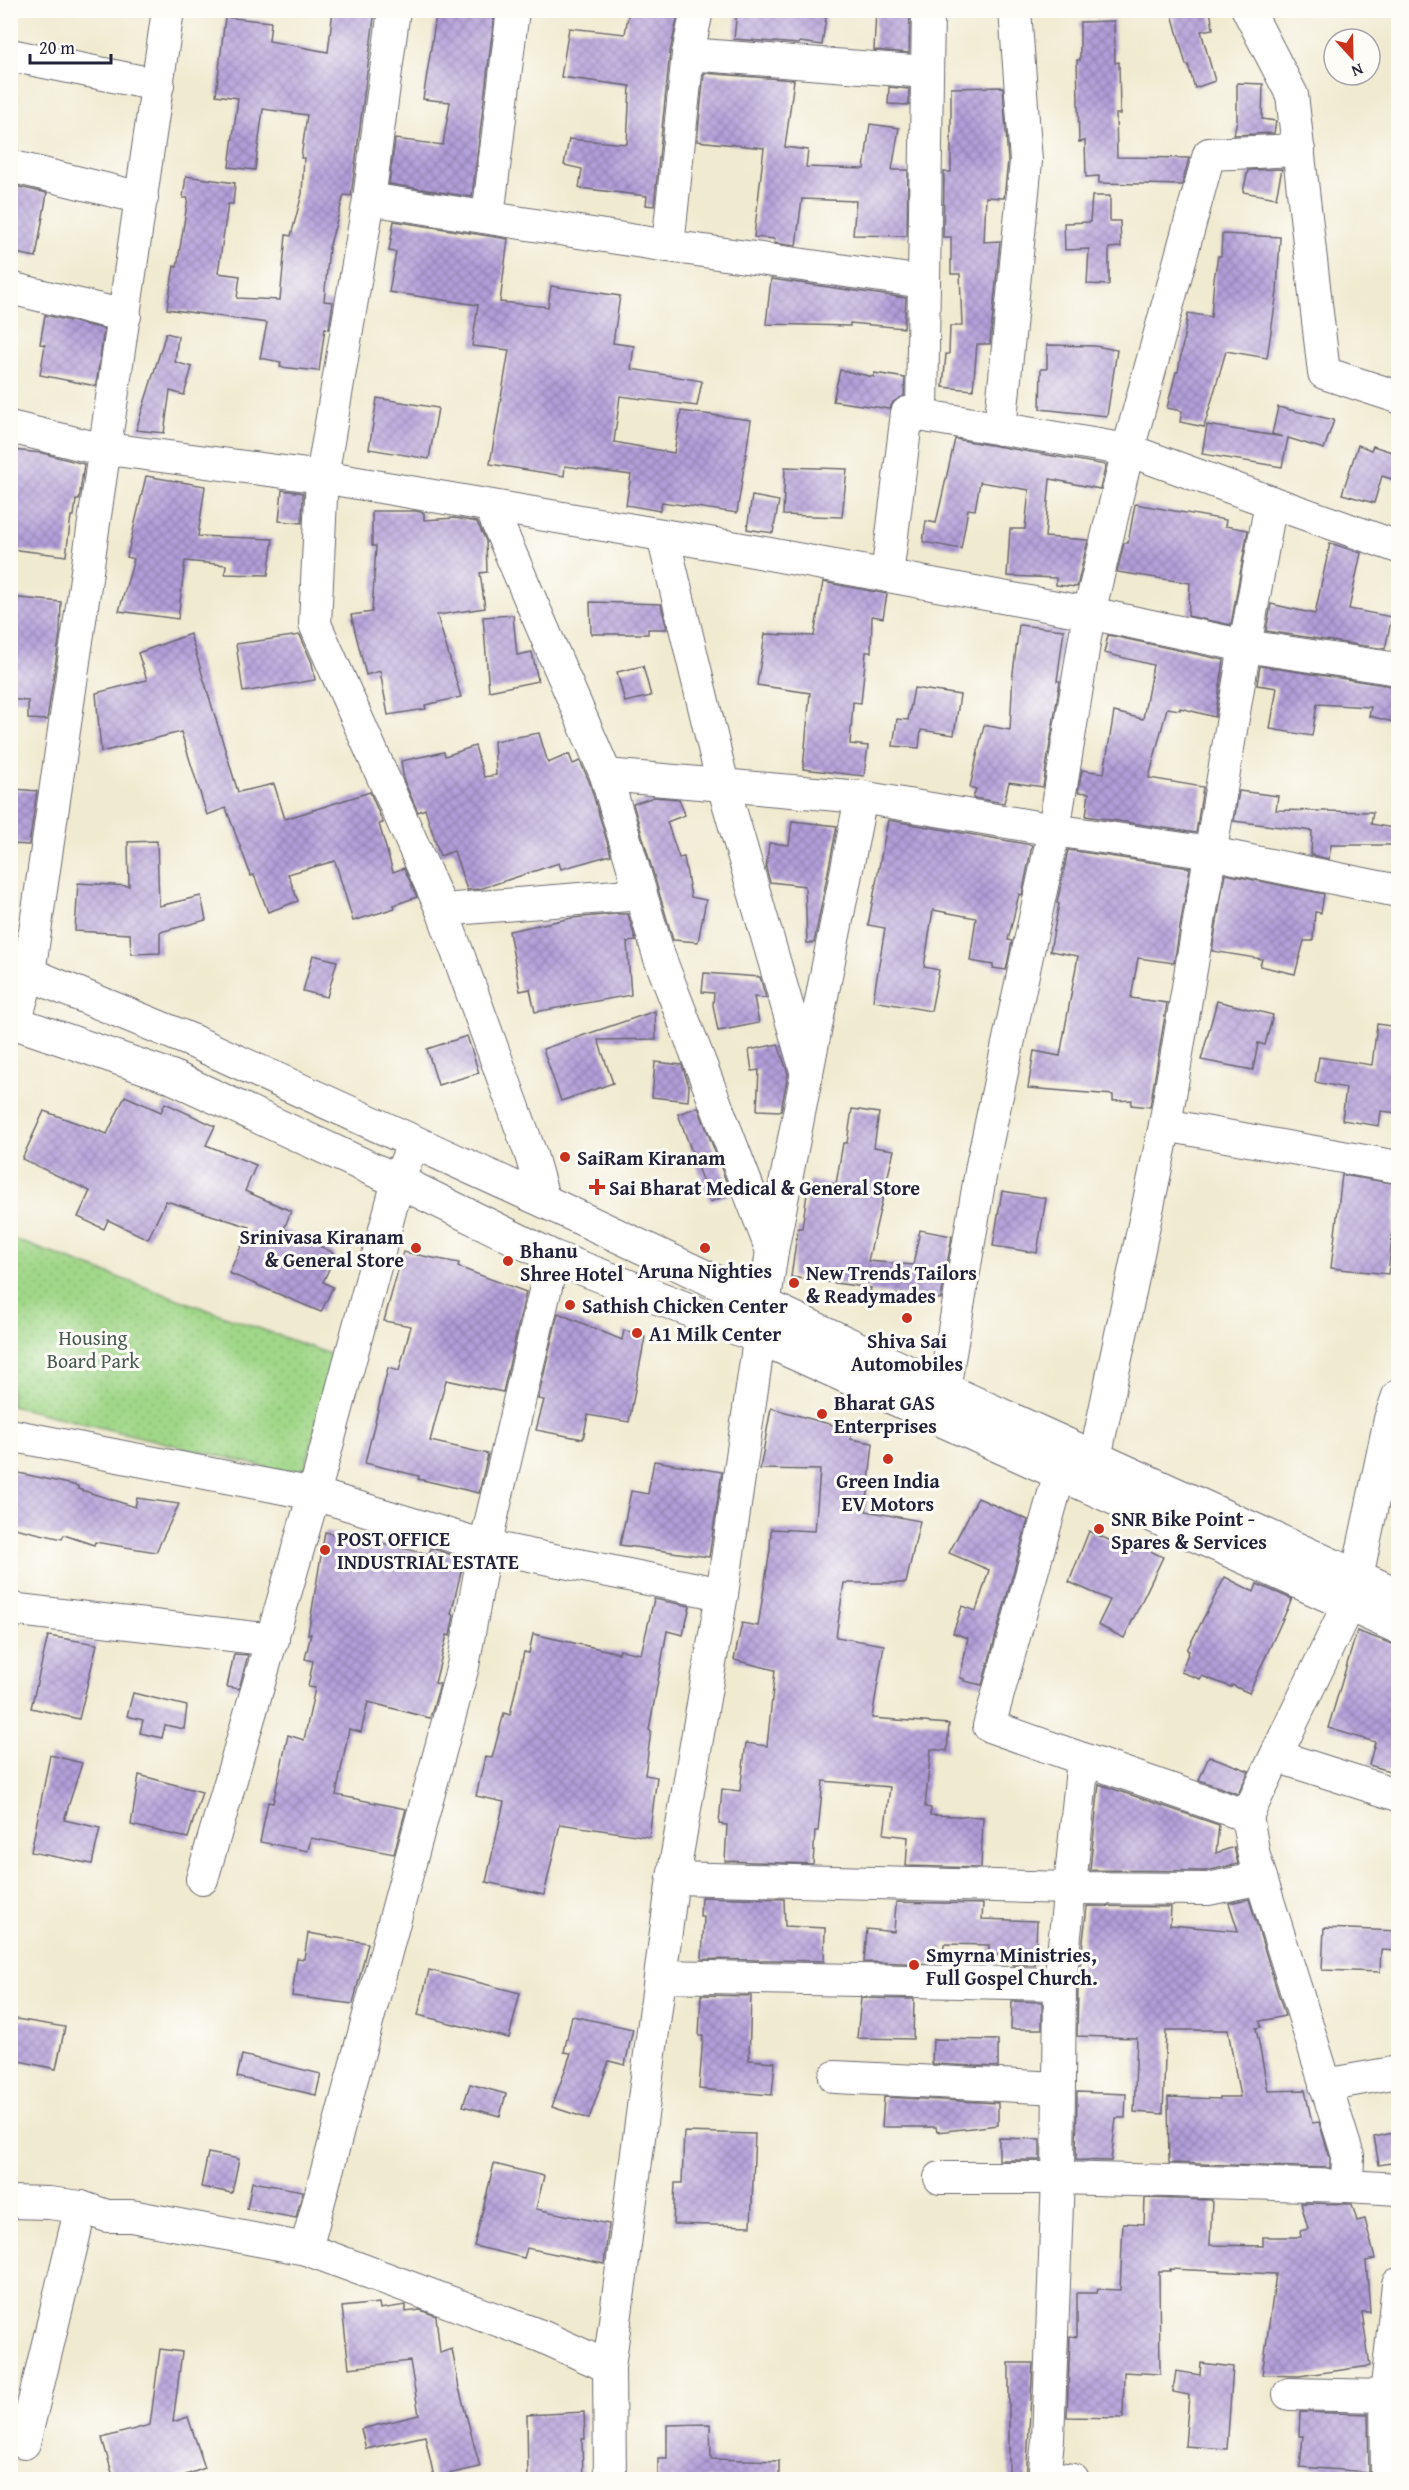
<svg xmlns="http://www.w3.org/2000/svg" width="1409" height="2490" font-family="'Gentium Book Plus',serif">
<defs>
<pattern id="park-dots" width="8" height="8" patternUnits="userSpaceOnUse" patternTransform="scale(1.5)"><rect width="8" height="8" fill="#a0d788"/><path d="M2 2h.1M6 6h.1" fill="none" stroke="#8ab876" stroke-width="1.8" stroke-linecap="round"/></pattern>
<pattern id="building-cross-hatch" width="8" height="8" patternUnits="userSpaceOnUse" patternTransform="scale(1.5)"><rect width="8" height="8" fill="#b29ed9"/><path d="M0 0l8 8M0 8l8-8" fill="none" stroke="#9080b1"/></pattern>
</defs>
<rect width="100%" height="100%" fill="#fdfcf7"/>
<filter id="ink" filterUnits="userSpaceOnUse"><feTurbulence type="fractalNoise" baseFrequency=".0167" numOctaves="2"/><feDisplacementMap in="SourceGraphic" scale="12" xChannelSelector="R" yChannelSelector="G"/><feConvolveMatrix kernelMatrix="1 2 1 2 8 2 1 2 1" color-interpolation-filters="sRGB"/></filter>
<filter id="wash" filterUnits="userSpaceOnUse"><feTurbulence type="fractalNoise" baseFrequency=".008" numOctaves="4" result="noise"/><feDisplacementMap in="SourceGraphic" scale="24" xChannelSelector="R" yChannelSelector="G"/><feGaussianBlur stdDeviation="1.35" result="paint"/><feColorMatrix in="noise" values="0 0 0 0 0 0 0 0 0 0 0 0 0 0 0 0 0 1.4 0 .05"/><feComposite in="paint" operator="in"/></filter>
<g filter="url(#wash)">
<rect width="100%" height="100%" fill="#f0ead0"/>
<polygon fill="url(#park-dots)" stroke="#617c62" stroke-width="1.5" points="10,1238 335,1356 303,1476 11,1406"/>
<g id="blocks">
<g fill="url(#building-cross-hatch)">
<polygon points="333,10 375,10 351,196 344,195 329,248 324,301 333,302 329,329 325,328 319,371 280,367 281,362 260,358 267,323 167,309 174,266 177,267 188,198 183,198 186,176 235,183 233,204 228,204 218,273 240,276 237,298 280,300 286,235 291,236 302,194 304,158 301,158 307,115 263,109 255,170 229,167 238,98 216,95 225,17 271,22 269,41 328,52"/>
<polygon points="437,10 495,10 472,197 389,184 395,139 443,145 450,102 423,99"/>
<polygon points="629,10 679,10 670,52 654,206 646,205 647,196 579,188 582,169 564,165 569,139 627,144 630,86 561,77 569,28 625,34"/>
<polygon points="737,10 787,14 788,10 827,10 822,45 800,42 799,44 734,39"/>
<polygon points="876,10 910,10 909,53 874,50"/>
<polygon points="1171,10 1210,10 1213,29 1201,31 1215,81 1195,88 1188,65 1186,65"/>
<polygon points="1114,21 1115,63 1119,62 1120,114 1116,114 1117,157 1189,158 1182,185 1099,183 1099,176 1086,177 1085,141 1079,142 1077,60 1080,60 1080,22"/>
<polygon points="704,73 794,80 785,147 808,150 806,167 864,169 870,124 899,128 892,170 908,170 907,236 853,235 856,201 802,199 796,246 774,243 775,239 754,237 764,148 697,141"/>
<polygon points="1237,83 1263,84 1262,119 1276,121 1274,133 1234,135 1237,120"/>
<polygon points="889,87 909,89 909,105 888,104"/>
<polygon points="1003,87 1008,161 1004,198 986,197 984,242 1000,241 990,344 977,344 973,390 943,387 946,354 949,354 950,326 962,326 960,274 951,274 951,237 943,237 944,172 951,172 951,88"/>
<polygon points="1282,169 1276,198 1243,192 1248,170"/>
<polygon points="10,185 47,193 36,257 10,252"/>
<polygon points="1092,196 1110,196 1110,221 1120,221 1121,247 1109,248 1109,285 1087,284 1089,249 1065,250 1064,223 1090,222"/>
<polygon points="394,221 508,239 500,302 548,307 551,286 620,296 613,343 634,346 631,369 702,381 697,406 620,396 614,442 674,453 681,411 751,420 737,513 662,502 660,511 626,505 631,475 565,466 564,476 490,464 509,350 472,346 478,305 389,292 396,252 389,251"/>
<polygon points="1222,234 1280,237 1277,292 1267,358 1226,351 1204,427 1180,422 1182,411 1167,408 1176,372 1178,372 1188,313 1211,317 1214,279 1218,256 1221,256"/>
<polygon points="771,279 906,298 904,328 850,323 850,326 766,324"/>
<polygon points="45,315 104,329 96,386 40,375 45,345 40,344"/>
<polygon points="166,333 178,336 175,362 192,367 184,395 170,391 164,433 136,430"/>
<polygon points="1047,345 1095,346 1117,350 1107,416 1040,409 1041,369 1047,369"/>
<polygon points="840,370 874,377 874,373 905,378 904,396 893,402 890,409 833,401"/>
<polygon points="377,398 438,408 429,459 369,449"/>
<polygon points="1278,407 1334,420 1324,449 1288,438 1282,467 1202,454 1207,425 1283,437 1272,434"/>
<polygon points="955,439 1106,465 1100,489 1050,479 1045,537 1088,540 1077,587 1056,585 1056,578 1007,576 1010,529 1025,529 1029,490 980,482 975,510 968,509 961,549 923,542 926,521 936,523"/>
<polygon points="1358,445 1371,450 1373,446 1398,454 1398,481 1382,476 1374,503 1342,494"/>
<polygon points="12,450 42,453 84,464 79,500 76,500 74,516 71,516 66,556 10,549"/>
<polygon points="785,467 847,469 842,517 783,515"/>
<polygon points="146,476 205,486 198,536 273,539 268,575 225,574 226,565 185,561 178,619 119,611 134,559 127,557"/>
<polygon points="282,490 303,493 302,523 279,521"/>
<polygon points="752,496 779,501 773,533 747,529"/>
<polygon points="1135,504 1226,520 1225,526 1248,530 1231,625 1188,616 1190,583 1117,572 1124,543 1128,543"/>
<polygon points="372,511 416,511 424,513 424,520 455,518 477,522 486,541 487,572 480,573 485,608 437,615 461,697 425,705 426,709 388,715 380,671 366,675 351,615 372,612 376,546 372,546"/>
<polygon points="1330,543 1361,553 1349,609 1392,617 1385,649 1266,631 1271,604 1315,614"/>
<polygon points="823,582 887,594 883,618 872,616 871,652 866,652 861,703 853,702 850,744 868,746 864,776 803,769 810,693 757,685 765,634 814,636"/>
<polygon points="10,597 61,602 60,633 47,720 28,719 28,701 10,699"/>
<polygon points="590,602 661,604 667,629 648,629 648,634 591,634"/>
<polygon points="513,615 517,655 532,652 538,681 489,691 483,617"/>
<polygon points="1019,625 1064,630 1057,681 1060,681 1043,787 1009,782 1004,803 973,798 976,789 970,787 984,725 1010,730 1013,673"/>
<polygon points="190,634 238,792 274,784 285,819 370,792 383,823 379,824 393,872 404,868 417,897 394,905 395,908 353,921 335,861 288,874 298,901 268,912 254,875 251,876 226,808 207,815 181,732 101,752 96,693 147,680 138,653"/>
<polygon points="300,635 312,663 315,680 243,692 236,644"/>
<polygon points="1108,635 1224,660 1215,717 1180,708 1180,710 1167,708 1149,778 1203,787 1196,833 1086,816 1089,793 1078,792 1082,770 1104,773 1114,712 1143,719 1153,665 1104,653"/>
<polygon points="643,666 651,696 625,702 617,672"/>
<polygon points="1260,666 1398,687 1398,723 1369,716 1371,707 1317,704 1312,736 1270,729 1277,688 1257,685"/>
<polygon points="914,688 960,695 954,735 921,730 919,748 893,746 897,719 908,720"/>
<polygon points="539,733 548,763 569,754 573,764 580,761 589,781 611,855 561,869 559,863 480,889 467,890 454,851 440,856 425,809 418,812 404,781 401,761 444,752 445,756 475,746 484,777 496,775 494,741"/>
<polygon points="15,789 37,791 29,845 10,844 10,814 13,814"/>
<polygon points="1239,791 1278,796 1276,810 1373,812 1371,824 1398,829 1398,845 1331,845 1329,859 1311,855 1312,831 1234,821"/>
<polygon points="654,797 679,799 685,815 667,822 679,858 684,857 691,897 706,900 698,942 673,940 633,804"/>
<polygon points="888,820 1032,845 1022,895 1019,894 1008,940 1012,941 1006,970 993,968 993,965 970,961 976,918 933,910 924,967 939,970 931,1011 873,1001 885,928 868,925"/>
<polygon points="792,821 837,826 814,943 807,943 805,886 770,882 766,868 769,843 789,845"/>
<polygon points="157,841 159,906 201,896 206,920 160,932 160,953 131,954 130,934 75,931 78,883 129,886 128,842"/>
<polygon points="1068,850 1190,868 1174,963 1138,958 1131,998 1167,1003 1150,1107 1131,1105 1132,1100 1113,1101 1113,1095 1028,1088 1034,1051 1060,1056 1078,956 1050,951 1059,904 1057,903"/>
<polygon points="1225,874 1324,894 1321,913 1315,912 1313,941 1304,941 1295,974 1260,966 1262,959 1212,951"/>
<polygon points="615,914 628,914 636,941 627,942 631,995 535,1012 530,989 520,991 509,931 572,918"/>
<polygon points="313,955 337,961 327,997 303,991"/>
<polygon points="704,973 760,977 766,998 754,997 759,1023 718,1031 713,1005 714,993 702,992"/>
<polygon points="1217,1001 1273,1015 1265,1045 1258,1043 1253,1070 1201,1060"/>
<polygon points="655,1011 656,1039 598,1040 613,1083 561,1101 543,1049"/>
<polygon points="1377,1024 1398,1027 1398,1113 1381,1111 1379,1126 1342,1120 1346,1088 1315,1082 1319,1057 1372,1065"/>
<polygon points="467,1036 479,1073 438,1085 427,1049"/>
<polygon points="778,1044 788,1074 781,1111 757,1110 759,1070 752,1071 749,1050"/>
<polygon points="655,1062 682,1065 689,1086 688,1101 652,1097"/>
<polygon points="125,1096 161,1112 165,1103 215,1126 206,1145 256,1165 245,1191 291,1211 284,1229 336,1254 323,1282 333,1287 321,1312 229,1273 250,1227 166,1201 148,1239 108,1220 104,1229 78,1217 90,1191 22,1159 44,1111 107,1134"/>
<polygon points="698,1107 731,1194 710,1202 678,1114"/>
<polygon points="852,1109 879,1113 874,1147 894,1150 868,1261 913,1265 920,1230 952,1236 941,1299 870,1292 871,1288 791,1277 798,1228 802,1228 809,1180 836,1184 843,1143 847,1143"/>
<polygon points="1342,1175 1398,1184 1388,1274 1331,1268"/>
<polygon points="1002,1191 1046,1198 1037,1253 993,1246"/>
<polygon points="403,1252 459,1263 458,1267 526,1292 503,1392 446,1380 430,1441 488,1454 479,1493 418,1479 419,1476 365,1463 388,1368 399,1371 411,1326 384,1321"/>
<polygon points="558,1313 622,1340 624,1330 645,1337 629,1422 588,1415 583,1439 536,1430 544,1400 538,1399"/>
<polygon points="771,1408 851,1430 851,1439 873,1443 866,1511 920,1521 906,1583 844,1583 836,1637 884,1645 872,1718 949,1724 947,1751 931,1749 925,1807 931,1808 930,1815 983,1817 981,1868 906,1866 908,1837 884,1834 890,1787 823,1781 818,1831 815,1831 813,1864 725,1861 727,1825 719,1824 722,1789 740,1791 746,1743 767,1746 775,1670 734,1660 742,1623 758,1626 770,1550 771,1529 815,1531 820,1470 760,1469"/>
<polygon points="654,1461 722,1472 709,1557 620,1545 631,1491 648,1494"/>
<polygon points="10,1471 78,1486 78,1489 135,1507 137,1498 179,1504 156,1552 95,1542 94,1545 64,1535 62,1539 10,1527"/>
<polygon points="978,1498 1028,1520 982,1685 964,1681 964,1679 960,1678 968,1638 953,1633 962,1606 976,1611 989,1570 949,1553"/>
<polygon points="1089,1531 1133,1551 1136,1544 1163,1557 1124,1638 1098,1625 1110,1600 1069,1582"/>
<polygon points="325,1532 429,1554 431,1548 464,1559 451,1614 454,1615 450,1636 447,1635 435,1683 440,1684 430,1718 368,1702 361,1732 349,1729 336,1795 406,1809 394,1854 311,1838 308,1851 260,1842 268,1802 273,1803 288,1735 304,1740 315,1688 308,1687 313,1661 305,1659 311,1634 308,1634"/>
<polygon points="1225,1577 1254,1592 1257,1584 1292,1599 1249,1693 1232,1685 1231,1687 1202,1676 1200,1679 1181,1672 1189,1651 1187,1650"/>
<polygon points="654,1599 690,1606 683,1635 667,1631 649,1730 651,1731 645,1775 657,1777 649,1837 560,1824 544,1895 486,1882 504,1802 476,1796 485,1757 492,1758 504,1713 510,1715 524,1652 529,1653 533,1634 619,1653 620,1650 641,1654"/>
<polygon points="1357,1631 1398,1646 1398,1752 1393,1772 1369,1765 1375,1742 1328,1728"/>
<polygon points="48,1636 97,1644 79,1719 31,1708"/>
<polygon points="234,1654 248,1655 239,1689 227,1687"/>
<polygon points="133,1693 187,1706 184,1729 165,1725 162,1738 140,1733 143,1720 127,1716"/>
<polygon points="50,1755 82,1763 64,1820 100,1828 92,1864 31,1852"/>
<polygon points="1209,1756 1249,1771 1238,1794 1199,1780"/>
<polygon points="139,1775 202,1792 188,1838 131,1825"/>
<polygon points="1099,1784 1219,1825 1216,1853 1234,1847 1238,1864 1206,1871 1090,1870"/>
<polygon points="701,1897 784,1899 785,1926 825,1928 824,1961 702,1959 704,1917 700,1917"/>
<polygon points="1249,1899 1285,2016 1260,2021 1261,2027 1256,2028 1268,2091 1305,2090 1312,2123 1319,2122 1330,2158 1330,2168 1169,2163 1168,2097 1220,2099 1220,2097 1240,2097 1228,2030 1166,2030 1163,2114 1134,2112 1137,2038 1077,2036 1078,1985 1087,1906 1171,1907 1170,1925 1238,1931 1229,1903"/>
<polygon points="896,1902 983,1904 982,1919 1037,1921 1035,1965 1013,1965 1013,1955 989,1955 989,1945 944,1944 943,1964 864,1962 867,1929 894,1932"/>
<polygon points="1324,1928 1398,1931 1398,1951 1381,1950 1380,1972 1322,1970"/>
<polygon points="308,1933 368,1943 353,2004 292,1996 297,1958 304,1959"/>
<polygon points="429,1970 520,1993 509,2038 418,2015"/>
<polygon points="701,1995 751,1996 749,2060 775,2062 772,2095 699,2089 703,2036 699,2036"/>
<polygon points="861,1998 914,1999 913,2039 857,2038"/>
<polygon points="1012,2001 1042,2002 1042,2029 1011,2029"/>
<polygon points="572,2016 633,2029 625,2065 609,2061 589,2119 552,2107 571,2053 564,2052"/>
<polygon points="10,2018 65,2027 56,2069 10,2059"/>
<polygon points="933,2039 998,2040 998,2067 932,2064"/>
<polygon points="242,2055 321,2074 316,2095 237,2077"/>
<polygon points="470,2084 506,2094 500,2116 463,2106"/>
<polygon points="1077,2092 1126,2094 1125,2118 1116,2118 1111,2161 1076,2160"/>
<polygon points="884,2097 998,2103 998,2125 937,2132 936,2127 882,2127"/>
<polygon points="684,2132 755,2134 751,2226 673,2224 675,2183 682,2183"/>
<polygon points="1398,2132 1398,2162 1379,2165 1374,2137"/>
<polygon points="999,2138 1040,2139 1040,2160 999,2160"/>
<polygon points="208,2153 239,2159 232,2193 201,2187"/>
<polygon points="494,2164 544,2176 536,2209 609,2224 604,2264 527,2248 524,2258 474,2246"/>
<polygon points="252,2182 303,2191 296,2218 247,2209"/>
<polygon points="1145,2198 1212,2200 1210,2245 1263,2246 1263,2237 1301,2237 1300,2231 1308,2229 1301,2203 1352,2204 1357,2221 1365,2219 1375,2259 1366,2261 1370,2312 1362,2312 1370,2366 1299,2376 1262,2375 1276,2274 1170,2269 1170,2271 1159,2271 1160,2374 1124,2372 1123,2418 1067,2417 1070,2336 1077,2337 1077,2293 1097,2293 1098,2289 1120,2290 1123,2223 1144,2224"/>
<polygon points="379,2303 380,2309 406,2305 406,2312 420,2310 436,2316 440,2353 452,2349 459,2388 480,2467 434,2477 425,2436 366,2449 361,2429 419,2415 410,2361 349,2368 342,2307"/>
<polygon points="160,2349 182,2352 173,2422 188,2417 205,2468 172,2480 114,2480 102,2438 150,2425"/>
<polygon points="1009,2363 1033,2363 1026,2480 1009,2478"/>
<polygon points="1201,2363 1233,2367 1227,2449 1185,2446 1189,2395 1173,2392 1176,2371 1200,2375"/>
<polygon points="584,2412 585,2439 582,2439 583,2480 528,2480 527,2415"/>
<polygon points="1300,2412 1368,2414 1369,2472 1300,2467 1303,2436 1299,2436"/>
<polygon points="710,2424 711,2459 779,2461 779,2480 658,2480 658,2458 667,2458 667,2425"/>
</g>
</g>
</g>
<g filter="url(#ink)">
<use href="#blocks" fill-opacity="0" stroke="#6a686f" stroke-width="1.5"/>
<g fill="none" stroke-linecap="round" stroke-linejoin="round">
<g stroke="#6a686f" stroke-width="34">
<g id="street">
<polyline points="697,10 688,54 927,72"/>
<polyline points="1248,10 1292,95 1324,373 1398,397"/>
<polyline points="688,54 668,246 924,282"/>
<polyline points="10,55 158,85"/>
<polyline points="10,166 142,198"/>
<polyline points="369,199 394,10"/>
<polyline points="488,217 513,10"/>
<polyline points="10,288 125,316"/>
<polyline points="922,415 928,10"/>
<polyline points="10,427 92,447 322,477 715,544 1089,613 1054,830 1211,853 1398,891"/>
<polyline points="1000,429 1026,161 1015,10"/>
<polyline points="1271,502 1398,547"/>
<polyline points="490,506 606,775"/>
<polyline points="663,536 723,785 807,1074"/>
<polyline points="887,576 907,413 1128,450 1089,613 1245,646 1398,669"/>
<polyline points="442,910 315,624 322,477 369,199 668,246"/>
<polyline points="15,1023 29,973 168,10"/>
<polyline points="1165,1125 1245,646 1271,502 1128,450 1209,154 1299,150"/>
<polyline points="544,1201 531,1155 442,910 641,894"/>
<polyline points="772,1251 861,797"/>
<polyline points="10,1435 314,1494 398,1181 414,1142"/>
<polyline points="1095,1458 1165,1125 1398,1167"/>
<polyline points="1357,1577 1390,1419 1398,1396"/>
<polyline points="10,1609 273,1640"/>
<polyline points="1276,1756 1398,1795"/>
<polyline points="1247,1816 1349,1603"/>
<polyline points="673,1878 1070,1888 1208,1889 1261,1878"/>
<polyline points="202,1879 314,1494 485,1546 722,1594"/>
<polyline points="661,1976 1060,1984 1083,1759 989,1726 1060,1472"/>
<polyline points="835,2077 1059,2088"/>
<polyline points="1325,2085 1398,2072"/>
<polyline points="940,2178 1058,2178 1060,1984"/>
<polyline points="1347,2186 1398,2189"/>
<polyline points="10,2202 49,2203 81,2207 107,2216 131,2216 306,2249 541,2336 609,2367 673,1878 722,1594 772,1251 659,956 606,775 861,797 1054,830 982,1165 944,1389"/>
<polyline points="306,2249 463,1666 485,1546 553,1257"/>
<polyline points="609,2367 610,2480"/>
<polyline points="1289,2394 1386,2396"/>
<polyline points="24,2443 81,2207"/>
<polyline points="1044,2476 1073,2480"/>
<polyline points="1044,2480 1048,2439 1058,2178 1347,2186 1348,2156 1254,1856 1247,1816 1083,1759"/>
<polyline points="1387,2480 1386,2396 1398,2284"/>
</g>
</g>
<g stroke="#6a686f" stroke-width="35">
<g id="primary">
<polyline points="10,966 190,1040 544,1201 944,1389 1398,1595"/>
<polyline points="10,1021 170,1076 398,1181 553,1257 759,1337 1398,1627"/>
</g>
</g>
<use href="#street" stroke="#fff" stroke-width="32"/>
<use href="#primary" stroke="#fff" stroke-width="33"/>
</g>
</g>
<g fill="#c8321e" stroke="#fdfcf7" stroke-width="2">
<circle cx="565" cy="1157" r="6"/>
<path d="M594 1178h6v6h6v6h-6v6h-6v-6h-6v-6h6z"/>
<circle cx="416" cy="1248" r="6"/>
<circle cx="705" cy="1248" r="6"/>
<circle cx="508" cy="1261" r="6"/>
<circle cx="794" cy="1283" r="6"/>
<circle cx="570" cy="1305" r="6"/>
<circle cx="907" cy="1318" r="6"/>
<circle cx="637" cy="1333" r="6"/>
<circle cx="822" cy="1414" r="6"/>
<circle cx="888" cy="1459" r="6"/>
<circle cx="1099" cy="1529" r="6"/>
<circle cx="325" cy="1550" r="6"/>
<circle cx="914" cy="1965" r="6"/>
</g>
<g text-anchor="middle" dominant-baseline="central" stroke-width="6" stroke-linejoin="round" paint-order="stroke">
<g font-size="20" font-weight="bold" fill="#22223b" stroke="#fdfcf7" text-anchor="start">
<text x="577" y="1157">SaiRam Kiranam</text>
<text x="609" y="1187">Sai Bharat Medical &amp; General Store</text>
<text x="404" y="1236" text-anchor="end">Srinivasa Kiranam<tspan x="404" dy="23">&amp; General Store</tspan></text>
<text x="520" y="1250">Bhanu<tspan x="520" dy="23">Shree Hotel</tspan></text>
<text x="705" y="1270" text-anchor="middle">Aruna Nighties</text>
<text x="806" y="1272">New Trends Tailors<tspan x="806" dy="23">&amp; Readymades</tspan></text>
<text x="582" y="1305">Sathish Chicken Center</text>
<text x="649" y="1333">A1 Milk Center</text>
<text x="907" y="1340" text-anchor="middle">Shiva Sai<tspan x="907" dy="23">Automobiles</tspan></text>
<text x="834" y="1402">Bharat GAS<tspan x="834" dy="23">Enterprises</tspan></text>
<text x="888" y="1480" text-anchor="middle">Green India<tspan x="888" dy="23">EV Motors</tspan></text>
<text x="1111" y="1518">SNR Bike Point -<tspan x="1111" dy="23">Spares &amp; Services</tspan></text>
<text x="337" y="1538">POST OFFICE<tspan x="337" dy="23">INDUSTRIAL ESTATE</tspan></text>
<text x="926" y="1954">Smyrna Ministries,<tspan x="926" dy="23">Full Gospel Church.</tspan></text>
</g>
<g font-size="20" fill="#485852" stroke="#fdfcf7">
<text x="93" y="1337">Housing<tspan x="93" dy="23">Board Park</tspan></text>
</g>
</g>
<rect width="1409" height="2490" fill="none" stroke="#fdfcf7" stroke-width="36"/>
<g transform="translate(1352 57) rotate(158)"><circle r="28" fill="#fdfcf7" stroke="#a5a5ac" stroke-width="1.5"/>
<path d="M0-4.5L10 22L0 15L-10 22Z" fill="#c8321e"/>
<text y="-9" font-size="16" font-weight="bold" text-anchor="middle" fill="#22223b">N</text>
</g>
<path d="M30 54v9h81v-9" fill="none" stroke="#22223b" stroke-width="3"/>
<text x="39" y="54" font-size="18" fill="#22223b" stroke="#fdfcf7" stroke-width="4.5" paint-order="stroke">20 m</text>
</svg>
